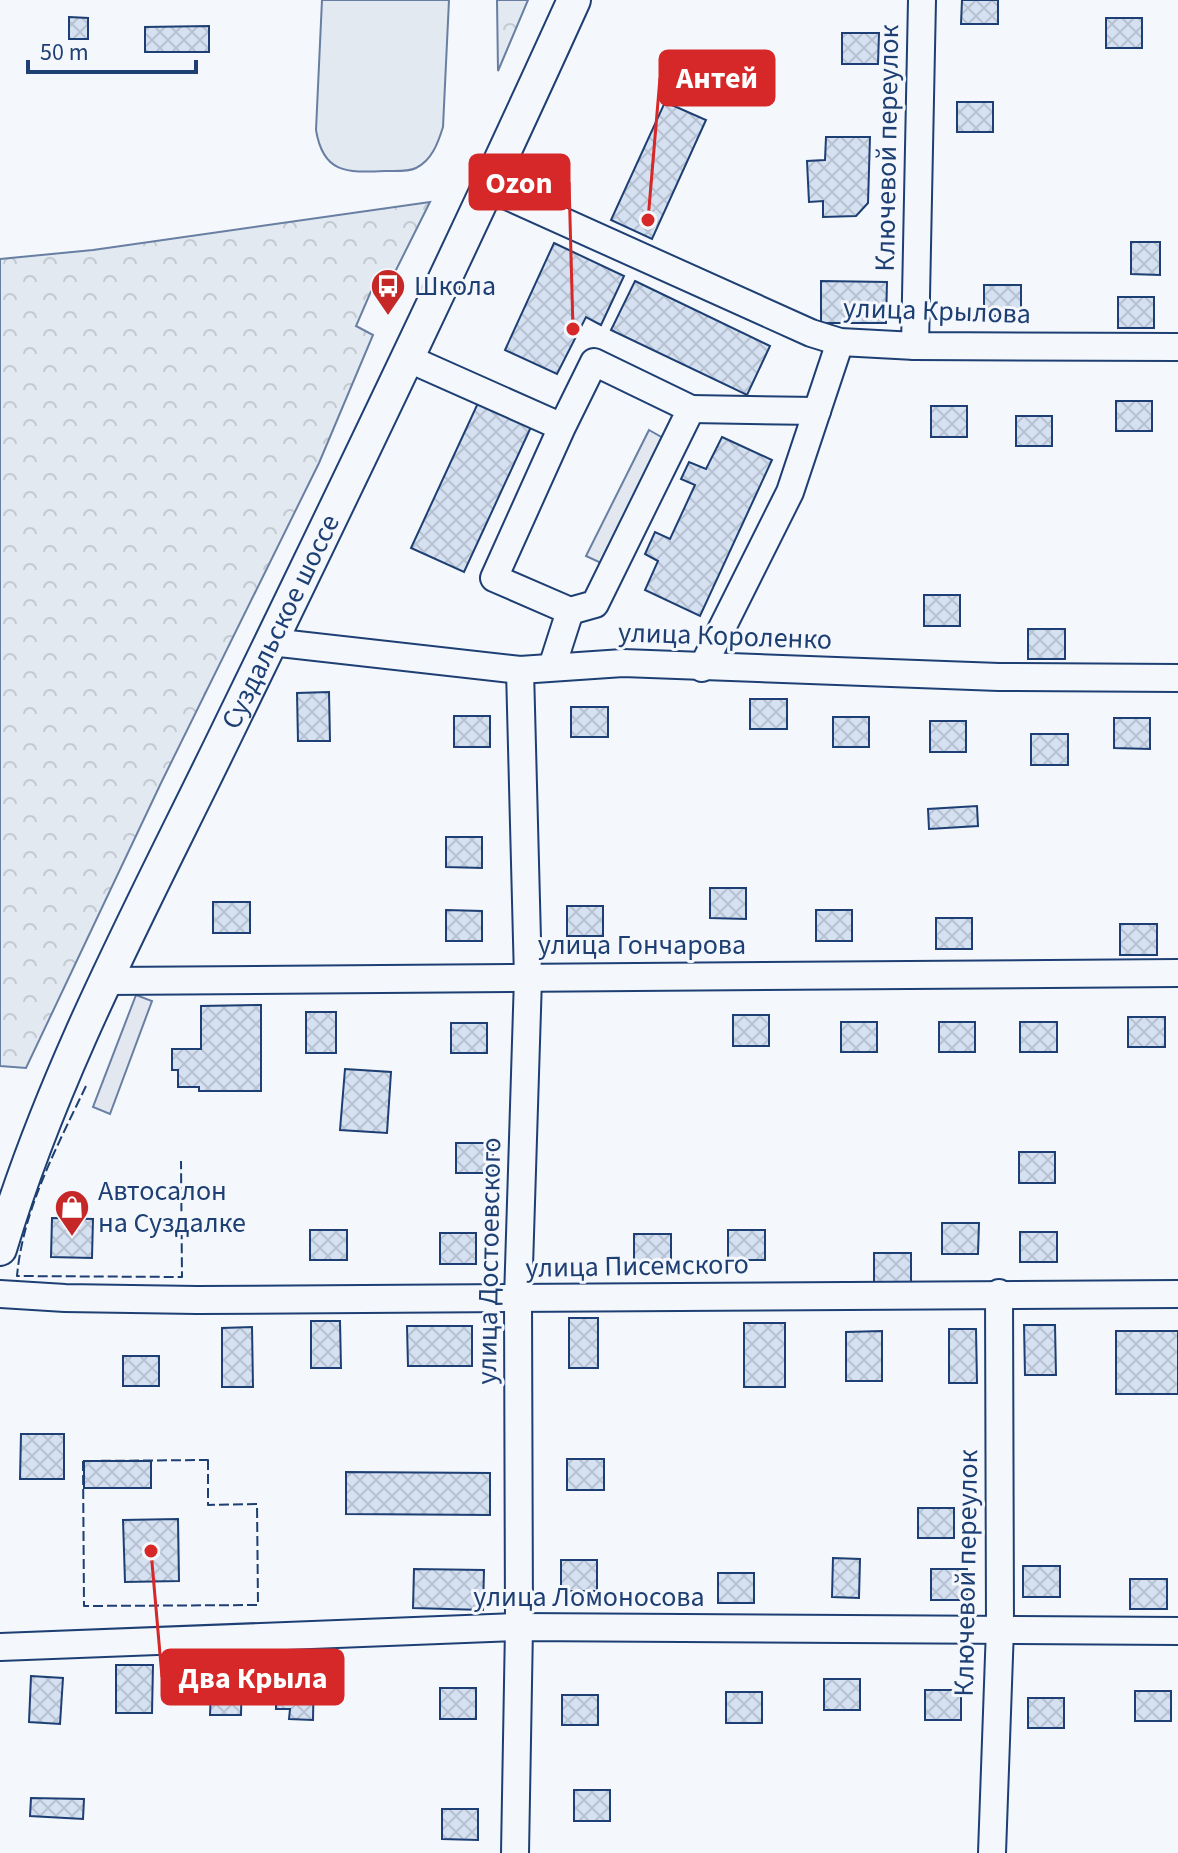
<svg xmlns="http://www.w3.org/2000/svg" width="1178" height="1853" font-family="'Source Sans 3',sans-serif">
<defs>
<pattern id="forest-crowns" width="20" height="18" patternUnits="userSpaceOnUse" patternTransform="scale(2)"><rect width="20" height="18" fill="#e3e9f0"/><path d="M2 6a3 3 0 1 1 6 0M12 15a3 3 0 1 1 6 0" fill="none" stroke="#c2c9d1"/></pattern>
<pattern id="building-cross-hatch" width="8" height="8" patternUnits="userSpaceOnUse" patternTransform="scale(2)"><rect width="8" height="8" fill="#d5e0f0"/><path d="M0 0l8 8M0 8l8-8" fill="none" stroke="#b6c1d1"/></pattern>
</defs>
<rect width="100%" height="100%" fill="#f4f7fb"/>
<path fill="#e3e9f0" stroke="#687fa3" stroke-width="2" d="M322 0H449L443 127C438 143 432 160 416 168 408 172 394 171 385 171 346 173 323 173 316 130Z"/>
<g fill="url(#forest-crowns)" stroke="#687fa3" stroke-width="2">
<polygon points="497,0 528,0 498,71"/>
<polygon points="430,202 391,280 378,275 356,326 373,335 319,463 161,783 26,1068 0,1066 0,259 93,250"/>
</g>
<g fill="#e3e8f0" stroke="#687fa3" stroke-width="2">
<polygon points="649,430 663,438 601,563 586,556"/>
<polygon points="136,995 152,1001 110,1114 93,1107"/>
</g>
<g fill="url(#building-cross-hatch)" stroke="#1d3f73" stroke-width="2">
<polygon points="962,0 998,0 998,24 961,24"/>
<polygon points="69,17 88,18 88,39 69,39"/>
<rect x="1106" y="18" width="36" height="30"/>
<polygon points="209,26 209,52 145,52 145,27"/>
<polygon points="842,33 879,33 878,64 842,64"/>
<polygon points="665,102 706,120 652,239 611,220"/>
<rect x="957" y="102" width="36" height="30"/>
<polygon points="826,137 870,137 868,203 856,216 823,217 823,201 809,202 807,161 825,160"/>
<polygon points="1131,242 1160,242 1160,275 1131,274"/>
<polygon points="554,243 624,276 601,325 586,317 557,374 505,350"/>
<polygon points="635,281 770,346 747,395 611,330"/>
<polygon points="821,281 887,282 886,323 821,323"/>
<rect x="984" y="285" width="37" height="31"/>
<rect x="1118" y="297" width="36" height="31"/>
<rect x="1116" y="401" width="36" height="30"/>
<polygon points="478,403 531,427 464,572 411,548"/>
<rect x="931" y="406" width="36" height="31"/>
<rect x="1016" y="416" width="36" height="30"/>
<polygon points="722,437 772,460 700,616 645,590 658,561 645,554 655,532 670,539 695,485 681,479 689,462 706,469"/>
<rect x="924" y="595" width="36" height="31"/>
<rect x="1028" y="629" width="37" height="30"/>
<polygon points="329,692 330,741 298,741 297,693"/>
<rect x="750" y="699" width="37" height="30"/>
<rect x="571" y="707" width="37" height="30"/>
<rect x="454" y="716" width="36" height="31"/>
<rect x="833" y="717" width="36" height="30"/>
<polygon points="1114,718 1150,718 1150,749 1114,748"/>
<rect x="930" y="721" width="36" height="31"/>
<rect x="1031" y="734" width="37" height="31"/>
<polygon points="977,806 978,826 929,829 928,809"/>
<polygon points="446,837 482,837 482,868 446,867"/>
<polygon points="710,888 746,888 746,919 710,918"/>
<rect x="213" y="902" width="37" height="31"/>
<rect x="567" y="906" width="36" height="30"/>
<polygon points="446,910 482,911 482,941 446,941"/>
<rect x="816" y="910" width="36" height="31"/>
<rect x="936" y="918" width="36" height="31"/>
<rect x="1120" y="924" width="37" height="31"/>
<polygon points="261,1005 261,1091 199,1091 199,1087 178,1087 178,1070 172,1070 172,1049 201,1049 201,1006"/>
<rect x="306" y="1012" width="30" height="41"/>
<rect x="733" y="1015" width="36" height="31"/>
<rect x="1128" y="1017" width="37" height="30"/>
<rect x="841" y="1022" width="36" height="30"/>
<rect x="939" y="1022" width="36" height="30"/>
<rect x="1020" y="1022" width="37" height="30"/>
<rect x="451" y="1023" width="36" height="30"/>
<polygon points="345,1069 391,1072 387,1133 340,1130"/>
<rect x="456" y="1143" width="37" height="30"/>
<rect x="1019" y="1152" width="36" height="31"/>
<polygon points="52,1218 93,1219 92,1258 51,1257"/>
<polygon points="942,1223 979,1223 978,1254 942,1254"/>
<rect x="310" y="1230" width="37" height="30"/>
<rect x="728" y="1230" width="37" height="30"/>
<rect x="1020" y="1232" width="37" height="30"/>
<rect x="440" y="1233" width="36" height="31"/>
<rect x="634" y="1234" width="37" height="31"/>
<rect x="874" y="1253" width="37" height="31"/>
<rect x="569" y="1318" width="29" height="50"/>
<polygon points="311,1321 340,1321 341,1368 311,1368"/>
<rect x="744" y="1323" width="41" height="64"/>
<polygon points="1024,1325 1055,1325 1056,1375 1025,1375"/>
<polygon points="407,1326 472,1326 472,1366 408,1366"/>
<polygon points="252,1327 253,1387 222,1387 222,1328"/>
<polygon points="949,1329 976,1329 977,1383 949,1383"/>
<polygon points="882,1331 882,1381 846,1381 846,1332"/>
<rect x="1116" y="1331" width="62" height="63"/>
<rect x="123" y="1356" width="36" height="30"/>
<polygon points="21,1434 64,1434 64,1479 20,1479"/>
<rect x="567" y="1459" width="37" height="31"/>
<rect x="84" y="1461" width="67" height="27"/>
<polygon points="346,1472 490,1473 490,1515 346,1514"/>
<rect x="918" y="1508" width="36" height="30"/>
<polygon points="178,1519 179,1581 125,1582 123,1520"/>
<polygon points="833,1558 860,1559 859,1598 832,1597"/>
<rect x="561" y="1560" width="36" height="31"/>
<rect x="1023" y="1566" width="37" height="31"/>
<polygon points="414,1569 484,1570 483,1610 413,1608"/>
<rect x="931" y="1569" width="36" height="31"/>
<rect x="718" y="1573" width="36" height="30"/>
<rect x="1130" y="1579" width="37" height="30"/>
<polygon points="276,1664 314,1664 313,1720 289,1719 290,1709 276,1709"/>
<polygon points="116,1665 153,1665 152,1713 116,1713"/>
<polygon points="199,1666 242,1667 241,1715 210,1715 211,1689 199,1689"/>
<polygon points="31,1676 63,1678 60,1724 29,1722"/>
<rect x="824" y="1679" width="36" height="31"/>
<rect x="440" y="1688" width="36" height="31"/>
<rect x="925" y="1690" width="36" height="30"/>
<rect x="1135" y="1691" width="36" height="30"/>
<rect x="726" y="1692" width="36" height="31"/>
<rect x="562" y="1695" width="36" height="30"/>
<rect x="1028" y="1698" width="36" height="30"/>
<rect x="574" y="1790" width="36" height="31"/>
<polygon points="31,1798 84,1799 83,1819 30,1816"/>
<polygon points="442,1809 478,1809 478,1840 442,1839"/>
</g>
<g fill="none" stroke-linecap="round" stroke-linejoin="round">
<g stroke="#1d3f73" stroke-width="30">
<g id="minor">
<polyline points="487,187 811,333 840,342 915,346 1178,347"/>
<polyline points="915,346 922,0"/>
<polyline points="407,358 562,427 494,578 570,611 595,604 691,409 594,362 562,427"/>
<polyline points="691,409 817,411"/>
<polyline points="271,642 520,670 623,663 999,677 1178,678"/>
<polyline points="552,667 570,611"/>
<polyline points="702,668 790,492 840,342"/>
<polyline points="106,981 1178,973"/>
<polyline points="0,1294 65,1298 197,1300 1178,1294"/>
<polyline points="0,1647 519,1627 1178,1631"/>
<polyline points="515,1853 519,1627 518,1299 528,978 520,670"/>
<polyline points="992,1853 1000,1628 999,1293"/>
</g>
</g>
<g stroke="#1d3f73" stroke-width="36">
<g id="major">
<path id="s1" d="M0 1249C55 1065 148 896 231 724 348 484 464 243 574 0"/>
</g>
</g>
<use href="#minor" stroke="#f4f7fb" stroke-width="26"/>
<use href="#major" stroke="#f4f7fb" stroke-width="32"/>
<g stroke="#1d3f73" stroke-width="2" stroke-dasharray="10 4" stroke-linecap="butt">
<path d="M86 1086C57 1147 23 1209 17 1276L182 1277 181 1161"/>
<polygon points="208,1460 208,1505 257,1504 258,1605 84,1606 83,1461"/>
</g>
</g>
<defs>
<g id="bus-pin" transform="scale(1.8)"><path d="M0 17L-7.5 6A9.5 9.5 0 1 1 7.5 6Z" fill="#c62828" stroke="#f4f7fb"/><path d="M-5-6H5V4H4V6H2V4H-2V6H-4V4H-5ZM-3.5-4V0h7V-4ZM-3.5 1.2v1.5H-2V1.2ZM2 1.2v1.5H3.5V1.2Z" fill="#fff"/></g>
<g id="shop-pin" transform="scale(1.8)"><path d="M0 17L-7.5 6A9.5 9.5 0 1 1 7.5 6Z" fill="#c62828" stroke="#f4f7fb"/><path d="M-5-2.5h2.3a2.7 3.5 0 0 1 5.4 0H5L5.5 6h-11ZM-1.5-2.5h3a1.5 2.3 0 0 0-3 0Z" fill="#fff"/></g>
</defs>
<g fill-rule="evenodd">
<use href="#bus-pin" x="388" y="286"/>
<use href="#shop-pin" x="72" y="1207"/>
</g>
<g text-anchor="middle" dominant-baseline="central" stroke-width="6" stroke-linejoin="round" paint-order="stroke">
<g font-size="28" fill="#1d3f73" stroke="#f4f7fb">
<text transform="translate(887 148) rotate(-89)">Ключевой переулок</text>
<text transform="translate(937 311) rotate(2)">улица Крылова</text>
<text stroke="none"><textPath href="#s1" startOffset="688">Суздальское шоссе</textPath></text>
<text transform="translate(725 636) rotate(2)">улица Короленко</text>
<text x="642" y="945">улица Гончарова</text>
<text transform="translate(489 1261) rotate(-89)">улица Достоевского</text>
<text transform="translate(637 1266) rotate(-1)">улица Писемского</text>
<text transform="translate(966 1573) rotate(-89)">Ключевой переулок</text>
<text x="589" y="1597">улица Ломоносова</text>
</g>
<g font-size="28" fill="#1d3f73" stroke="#f4f7fb" text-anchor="start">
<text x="414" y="286">Школа</text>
<text x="98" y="1191">Автосалон<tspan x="98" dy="32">на Суздалке</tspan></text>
</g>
</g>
<path fill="none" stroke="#d62828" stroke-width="3" d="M648 220L660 78M573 329L569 182M151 1551L162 1677"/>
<g fill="#d62828" stroke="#f4f7fb" stroke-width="3">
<circle cx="648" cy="220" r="8"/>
<circle cx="573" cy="329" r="8"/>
<circle cx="151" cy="1551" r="8"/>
</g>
<g fill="#d62828" stroke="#d62828" stroke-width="3">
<rect x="660" y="51" width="114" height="54" rx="8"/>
<rect x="470" y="155" width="99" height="54" rx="8"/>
<rect x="162" y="1650" width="181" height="54" rx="8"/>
</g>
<g font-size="30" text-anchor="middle" font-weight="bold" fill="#fff">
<text x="717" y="88">Антей</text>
<text x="519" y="193">Ozon</text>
<text x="253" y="1688">Два Крыла</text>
</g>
<path d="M28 60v12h168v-12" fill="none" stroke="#1d3f73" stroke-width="4"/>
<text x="40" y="60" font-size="24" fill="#1d3f73" stroke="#f4f7fb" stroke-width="6" paint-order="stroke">50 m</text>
</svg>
